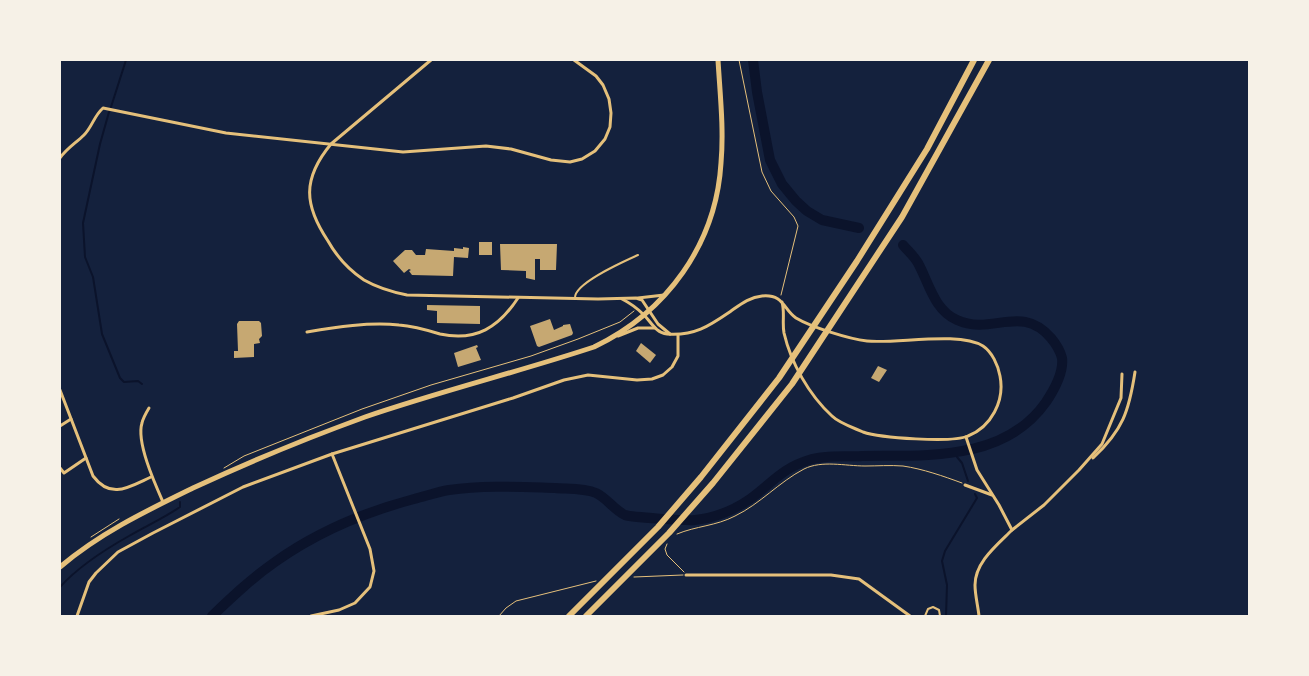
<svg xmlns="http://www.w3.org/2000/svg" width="1309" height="676" font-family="'Nunito Sans',sans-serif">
<rect width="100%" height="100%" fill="#14213d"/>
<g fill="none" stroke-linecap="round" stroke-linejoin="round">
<g stroke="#0b132b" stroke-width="2">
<polyline points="111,107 126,60"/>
<polyline points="109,112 100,144 83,223 85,257 93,277 102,334 120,378 124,382 138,381 142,384"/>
<polyline points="955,452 957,457 962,463 968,481"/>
<path d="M60 587C79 566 104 550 129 536 146 526 164 518 180 507V502"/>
<polyline points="946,616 947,585 942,561 945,551 977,498 975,494"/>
</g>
<g stroke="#0b132b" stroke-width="10">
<polyline points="753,60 757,92 770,160 782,184 796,201 807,211 822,220 859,228"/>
<path d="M212 616C232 597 252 578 275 562 317 532 365 512 414 499 426 496 437 492 449 490 484 485 520 487 555 488 568 489 584 488 596 493 607 498 614 510 625 515 630 517 688 521 695 520 715 518 734 510 750 499 771 484 782 468 809 460 825 455 845 457 862 456 926 455 1004 462 1046 402 1054 390 1064 373 1062 358 1060 350 1056 344 1051 338 1021 303 992 336 957 320 934 310 929 283 918 263 914 256 908 251 903 245"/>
</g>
</g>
<g fill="#c6a872">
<rect x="479" y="242" width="13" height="13"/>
<polygon points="500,244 557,244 556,270 540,270 540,259 535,259 535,280 526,278 526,271 501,270"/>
<polygon points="463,247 469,248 468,258 454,257 453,276 412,275 409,271 411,270 409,269 404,273 393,261 405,250 412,250 416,255 425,255 426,249 454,251 454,248 463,249"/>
<polygon points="427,305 480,306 480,324 437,323 437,311 427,310"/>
<polygon points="550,319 554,330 563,326 563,325 570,324 573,333 572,335 539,347 537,346 530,326"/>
<polygon points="239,321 259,321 261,323 262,336 259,339 260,343 254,344 254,357 234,358 234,351 238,351 237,324"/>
<polygon points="641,343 656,355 650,363 636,351"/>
<polygon points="477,345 478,347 476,348 481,360 458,367 454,353"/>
<polygon points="878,366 887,370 879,382 871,378"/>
</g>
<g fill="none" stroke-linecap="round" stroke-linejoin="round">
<g stroke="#e5c07b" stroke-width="1">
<polyline points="739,60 762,172 771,191 794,217 798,226 781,295"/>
<polyline points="224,468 244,456 362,409 431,385 531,356 578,339 620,322 634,311"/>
<path d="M677 534C696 526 716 526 735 516 760 504 779 482 804 469 822 460 845 466 865 466 877 466 890 465 903 466 923 469 943 476 962 483"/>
<polyline points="91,537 119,519"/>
<polyline points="667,544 665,549 667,555 684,572"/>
<polyline points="634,577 683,575"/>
<polyline points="499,616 506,608 516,601 596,581"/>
</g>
<g stroke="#e5c07b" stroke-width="2">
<path d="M575 298C574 283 625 261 638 255"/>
<polyline points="925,616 928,609 933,607 939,610 940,616"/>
</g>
<g stroke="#e5c07b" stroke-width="3">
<path d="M431 60 331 144C302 179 304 205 328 241 337 257 349 270 364 280 378 288 392 292 407 295L598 299 636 298 642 300 658 324 670 334"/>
<path d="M60 158C67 148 76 143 84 135 92 127 94 116 103 108L226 133 403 152 486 146 511 149 551 160 570 162 582 159 595 151 605 139 610 127 611 113 609 99 603 85 596 76 574 60"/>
<polyline points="638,298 664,295"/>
<path d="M622 299C630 303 637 308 644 315 651 322 656 333 667 334 695 336 709 326 731 311 741 304 750 297 762 296 784 294 783 309 796 318 811 327 849 339 867 341 897 344 959 331 983 346 992 352 998 365 1000 376 1005 401 991 427 968 436 952 443 880 438 863 432 854 428 839 423 832 416 809 395 791 363 784 333 782 323 785 312 782 302"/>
<path d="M307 332C336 327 369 322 399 325 413 326 427 330 440 334 476 342 499 327 518 298"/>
<polyline points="618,336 638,328 655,328"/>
<path d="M60 390 93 476C111 500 129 487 151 477"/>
<path d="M149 408C146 413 143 418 142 423 136 442 155 484 163 502"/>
<polyline points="60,426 71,419"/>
<path d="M966 437 977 470 999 505 1012 530C997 545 975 562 975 585 975 595 978 606 979 616"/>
<path d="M1093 458C1123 430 1129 411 1135 372"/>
<polyline points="60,468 64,473 86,458"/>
<polyline points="965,485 992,495"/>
<polyline points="1012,530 1044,505 1079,470 1102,444 1121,398 1122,374"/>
<polyline points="686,575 831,575 859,579 910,616"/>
<polyline points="77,616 89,582 96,573 118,552 153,533 243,487 332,454 513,398 564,380 588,375 637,380 652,379 663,375 672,367 678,356 678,335"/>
<polyline points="311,616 339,610 355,603 370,587 374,571 370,549 332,454"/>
</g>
<path stroke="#e5c07b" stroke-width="5" d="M60 567C100 533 146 511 193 488 249 462 307 438 365 417 441 391 518 372 594 347 667 312 716 244 721 163 724 129 720 94 718 60"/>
<g stroke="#e5c07b" stroke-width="6">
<polyline points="569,616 658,527 701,477 779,378 857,261 927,149 974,60"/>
<polyline points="586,616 669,533 713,483 792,384 902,217 989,60"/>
</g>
</g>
<rect width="1309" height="676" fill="none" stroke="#f6f1e7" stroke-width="122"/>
</svg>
